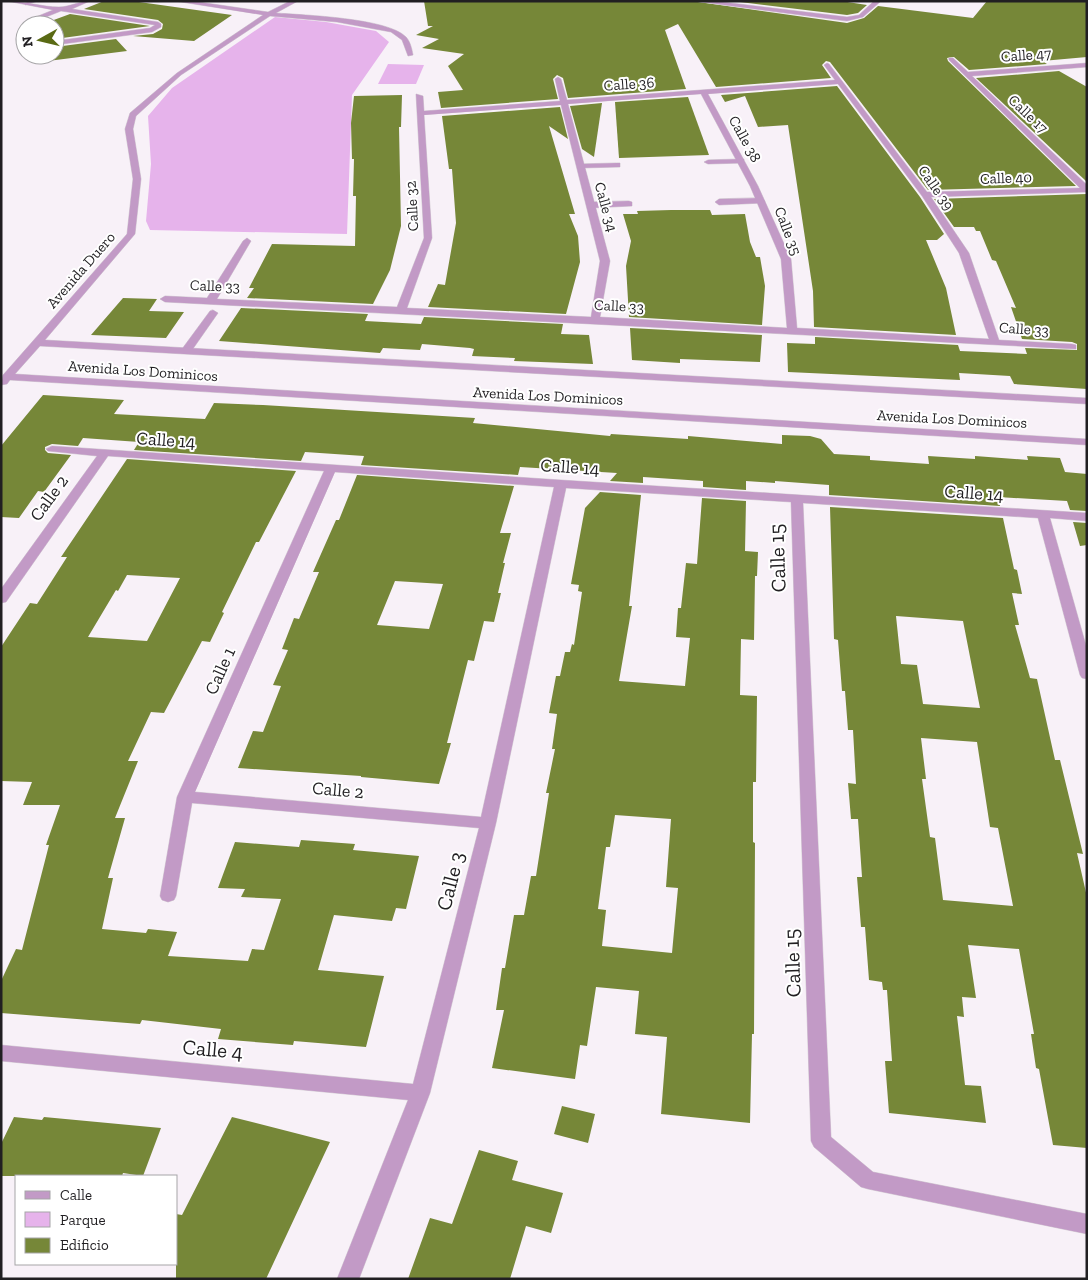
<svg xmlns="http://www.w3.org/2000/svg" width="1088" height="1280" font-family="'Zilla Slab',serif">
<rect width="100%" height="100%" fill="#f8f1f8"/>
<g fill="#e6b3eb">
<polygon points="275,17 326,22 376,31 389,42 352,95 347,234 150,230 146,221 151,164 148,116 172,88"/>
<polygon points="388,64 424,65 416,84 378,84"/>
</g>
<g fill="#768738" fill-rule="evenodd">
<polygon points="104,1 132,1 232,15 194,41 133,36 153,34 162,29 163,24 158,20 84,9"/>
<polygon points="424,1 692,1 847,23 864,18 878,6 973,18 987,1 1087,1 1087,57 1042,61 1047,64 969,70 954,57 947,58 948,61 1076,186 928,190 830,62 826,61 822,65 831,78 716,87 678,24 665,30 686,89 568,98 563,78 557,75 553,79 558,99 441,108 438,92 463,90 448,66 464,54 422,48 439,39 416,35 433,26 428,26"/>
<polygon points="732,1 841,1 867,5 858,13 847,15"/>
<polygon points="70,14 150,26 55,39 55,25 50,25 57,22 51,21"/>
<polygon points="116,39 127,51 40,62 36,55 55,55 55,47"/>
<polygon points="1059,71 1087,87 1087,182 976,78"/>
<polygon points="837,86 920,197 944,234 937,240 926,240 946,288 956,335 814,327 813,291 788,125 758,127 745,96 725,102 721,95"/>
<polygon points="402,95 401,127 399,127 401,226 390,270 373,304 247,298 254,288 249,288 272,244 355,246 356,196 353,196 354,159 352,159 351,123 354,96"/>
<polygon points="688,97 709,155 619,158 615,102"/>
<polygon points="602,103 594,157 582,149 570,106"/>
<polygon points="560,107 568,139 549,126 575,214 569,214 578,236 580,262 566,314 428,307 438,284 445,285 456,223 452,169 449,169 442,116"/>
<polygon points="1087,194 1087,389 1014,384 1010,376 959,373 960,380 788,372 787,343 815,344 815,337 958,345 960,351 1027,354 1025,348 1077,350 1077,344 1072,342 1022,339 1011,307 1016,308 996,261 992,260 980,231 976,231 974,227 954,227 934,199"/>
<polygon points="671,210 710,210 712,215 745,214 750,242 756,257 760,257 765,286 762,325 629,317 626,266 631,241 623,214 638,214 637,211"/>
<polygon points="123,298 157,299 149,311 184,312 166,338 91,335"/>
<polygon points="241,308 368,314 365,321 421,324 424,317 563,324 561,334 589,335 593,364 514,361 515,358 472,356 474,349 470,348 422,344 420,350 383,348 380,353 219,341"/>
<polygon points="630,328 762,335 760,362 680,359 680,363 632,360"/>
<polygon points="43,395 124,400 114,414 205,419 214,403 263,405 475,418 473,423 610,436 611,434 688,439 688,436 782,444 782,435 810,436 821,439 834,454 870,456 870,460 929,464 928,456 975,459 975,456 1028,460 1027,456 1060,458 1065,472 1087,474 1087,511 1070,510 1067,501 998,497 1000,506 829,495 829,485 775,481 775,483 746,481 746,490 703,487 703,481 643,477 643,483 610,481 617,473 520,467 518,475 361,465 364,456 305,452 301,461 134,450 139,442 83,438 78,446 52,444 45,447 45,450 48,453 71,455 44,492 38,491 19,518 1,517 1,446"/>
<path d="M127 459 296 471 259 542H256L222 612 224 613 210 642 202 641 164 713 151 712 128 761H138L115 818H125L108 878H113L102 929 146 933 148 929 177 932 168 956 248 961 252 949 264 950 281 899 241 897 245 889 218 888 235 842 299 847 301 840 355 844 353 850 419 856 406 909 396 908 392 921 334 915 318 970 384 976 366 1047 294 1041 293 1045 218 1039 221 1029 142 1020 140 1024 1 1013V981L16 949 22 950 49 845H46L60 805H23L32 782 1 781V647L30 603 37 604 67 557H61ZM127 575 180 578 147 641 88 637 116 590 118 591Z"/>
<path d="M357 475 514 486 500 533H511L503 563H505L498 593H501L494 622 484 621 474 661 468 660 447 743H451L439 784 361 777V776L238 768 253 731 263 732 281 686 273 685 288 650 282 649 294 618 299 619 319 572H313L336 520H339ZM395 581 443 584 429 629 377 625Z"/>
<path d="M600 492 641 495 629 606H632L619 681 685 686 690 638 676 637 678 608H681L686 563 697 564 702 498 746 501 745 551 758 552 757 576H755L754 640 741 639 740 695 757 696 756 782H753V842L755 843 754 1034H752L750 1123 661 1114 667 1037 635 1034 639 991 596 987 587 1046 580 1045 575 1079 492 1068 504 1010H496L502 968H505L514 915H524L531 876H536L549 793H546L555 749H552L557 714 549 713 556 676H560L565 652H570L572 644 574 645 582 592 578 591 579 585 571 584 585 508ZM615 815 671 819 666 887 678 888 672 953 602 946 606 910 598 909 606 847H610Z"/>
<path d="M830 507 1003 518 1014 569 1017 570 1022 594 1012 593 1019 625H1015L1030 678 1037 679 1055 760H1060L1083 854 1077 853 1087 897V1148L1053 1145 1039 1069 1036 1068 1031 1034H1034L1019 949 968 945 976 998 962 997 964 1017 957 1016 965 1085 981 1086 986 1123 889 1113 885 1061H892L887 990H883L882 982 869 980 865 927H861L857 877H862L858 819H851L848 783 856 784 853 730H848L845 691H842L838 640 834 639ZM896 616 963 621 980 708 923 704 917 665 901 664ZM921 738 977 742 990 827 998 828 1013 906 943 900 935 838 930 837 922 779H926Z"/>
<polygon points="1073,522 1087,523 1087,545 1080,546"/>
<polygon points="562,1106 595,1114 588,1143 554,1134"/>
<polygon points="14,1117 42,1120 44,1117 161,1128 143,1176 123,1173 122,1176 1,1176 1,1144"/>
<polygon points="232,1117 330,1142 266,1279 176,1279 176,1214 182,1215"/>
<polygon points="479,1150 518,1161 512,1180 563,1193 551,1233 526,1226 510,1279 408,1279 430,1218 452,1224"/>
</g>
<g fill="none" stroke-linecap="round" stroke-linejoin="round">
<g stroke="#d6cfd6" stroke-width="1">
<g id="service">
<polygon points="29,1 38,1 25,5 25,3"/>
<polygon points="741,159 744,159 744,163 708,164 704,162 708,160"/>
<polygon points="617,163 620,163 620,167 581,168 577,166 581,164"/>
<polygon points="761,198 765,201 764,203 719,205 715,202 719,199"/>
<polygon points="629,201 632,202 632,206 592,208 588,205 592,202"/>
<polygon points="213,310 218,313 190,353 182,353 181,351 182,349 210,311"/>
</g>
</g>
<g stroke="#d6cfd6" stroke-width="1">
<g id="minor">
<path d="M7 1C25 1 42 7 59 7 70 7 79 1 90 1L72 9 158 22 161 24V27L152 32 55 45V41L150 28 155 25 61 11 31 23V25H25L26 21 53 10Z"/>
<path d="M175 1H192L268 12 290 1H298L276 13C304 15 388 18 406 37 410 41 412 49 413 55L408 56 402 40 391 32 337 22 270 16 181 75 136 116 133 129 141 179 135 234 45 340 1087 398V404L40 346 15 374 1087 439V445L10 380 7 384 1 385 3 375 127 234 133 179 125 129 130 113 177 73 263 15Z"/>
<polygon points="694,1 714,1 847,17 859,15 874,1 881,1 863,17 847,21"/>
<path d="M949 58H953L968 72 1087 63V67L972 76 1087 185V192L931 197 969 253 999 340 1072 344 1076 345V349L165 302 160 299 165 296 207 298 243 241 247 238 251 241 217 299 397 307 424 238 416 94 423 96 424 111 560 101 555 79 558 77 561 79 567 100 835 80 824 65 827 63 829 64 927 192 1080 188 949 60ZM838 84 922 196 959 253 989 339 797 328 791 259 758 186 708 94ZM701 94 750 186 781 259 787 328 600 317 610 261 568 104ZM561 105 600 261 591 317 407 308 432 238 424 115Z"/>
<path d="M52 446 561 480 1087 513V521L1050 518 1087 649V679L1082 678 1080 675 1038 518 803 503 831 1137 873 1172 1087 1214V1234L868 1189 861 1187 814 1147 811 1141 791 502 566 488 496 823 430 1093 359 1279H337L408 1100 1 1061V1045L413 1084 479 828 192 803 176 896 174 900 168 902 162 900 160 896 177 797 324 471 108 456 6 602 1 603V589L97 456 48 451 46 449ZM335 472 554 487 481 817 195 792Z"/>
</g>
</g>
<use href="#service" fill="#c29ac6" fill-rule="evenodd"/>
<use href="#minor" fill="#c29ac6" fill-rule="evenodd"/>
</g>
<g text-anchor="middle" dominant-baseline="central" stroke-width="4" stroke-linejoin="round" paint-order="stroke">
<g font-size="15" fill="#211f22" stroke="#fff">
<text transform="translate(1026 55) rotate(-4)">Calle 47</text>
<text transform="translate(629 84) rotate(-4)">Calle 36</text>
<text transform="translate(1028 114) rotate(44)">Calle 17</text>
<text transform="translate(745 139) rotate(61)">Calle 38</text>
<text transform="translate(1006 178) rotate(-2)">Calle 40</text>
<text transform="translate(936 188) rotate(55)">Calle 39</text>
<text transform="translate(412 206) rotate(-93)">Calle 32</text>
<text transform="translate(606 207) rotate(75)">Calle 34</text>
<text transform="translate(788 231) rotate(69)">Calle 35</text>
<text transform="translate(81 270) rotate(-49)">Avenida Duero</text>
<text transform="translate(215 286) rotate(2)">Calle 33</text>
<text transform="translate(619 306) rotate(3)">Calle 33</text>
<text transform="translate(1024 329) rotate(4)">Calle 33</text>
<text transform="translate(143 371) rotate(4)">Avenida Los Dominicos</text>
<text transform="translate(548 396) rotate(3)">Avenida Los Dominicos</text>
<text transform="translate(952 419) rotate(3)">Avenida Los Dominicos</text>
</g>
<g font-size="18" fill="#211f22" stroke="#fff">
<text transform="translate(166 440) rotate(4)">Calle 14</text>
<text transform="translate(570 467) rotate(4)">Calle 14</text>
<text transform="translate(974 493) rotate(4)">Calle 14</text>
<text transform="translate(49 498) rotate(-54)">Calle 2</text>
<text transform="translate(220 671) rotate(-66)">Calle 1</text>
<text transform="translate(338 790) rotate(5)">Calle 2</text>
</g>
<g font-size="21" fill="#211f22" stroke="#fff">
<text transform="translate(777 558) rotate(-92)">Calle 15</text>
<text transform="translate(450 881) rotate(-76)">Calle 3</text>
<text transform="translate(792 963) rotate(-92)">Calle 15</text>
<text transform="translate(213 1049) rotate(5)">Calle 4</text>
</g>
</g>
<rect width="1088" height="1280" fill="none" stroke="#211f22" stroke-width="5"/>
<rect x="15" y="1175" width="162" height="90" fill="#ffffff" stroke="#a6a5a7"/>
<rect x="25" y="1191" width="25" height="8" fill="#c29ac6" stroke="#a6a5a7"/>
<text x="60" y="1200" font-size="15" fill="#211f22">Calle</text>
<rect x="25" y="1212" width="25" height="15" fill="#e6b3eb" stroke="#a6a5a7"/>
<text x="60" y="1225" font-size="15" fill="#211f22">Parque</text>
<rect x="25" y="1238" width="25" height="15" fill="#768738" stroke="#a6a5a7"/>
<text x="60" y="1250" font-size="15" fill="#211f22">Edificio</text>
<g transform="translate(40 40) rotate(262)"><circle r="24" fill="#ffffff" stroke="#a6a5a7"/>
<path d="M0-4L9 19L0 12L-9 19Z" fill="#5a6a14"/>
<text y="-8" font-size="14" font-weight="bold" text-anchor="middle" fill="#211f22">N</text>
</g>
</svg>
